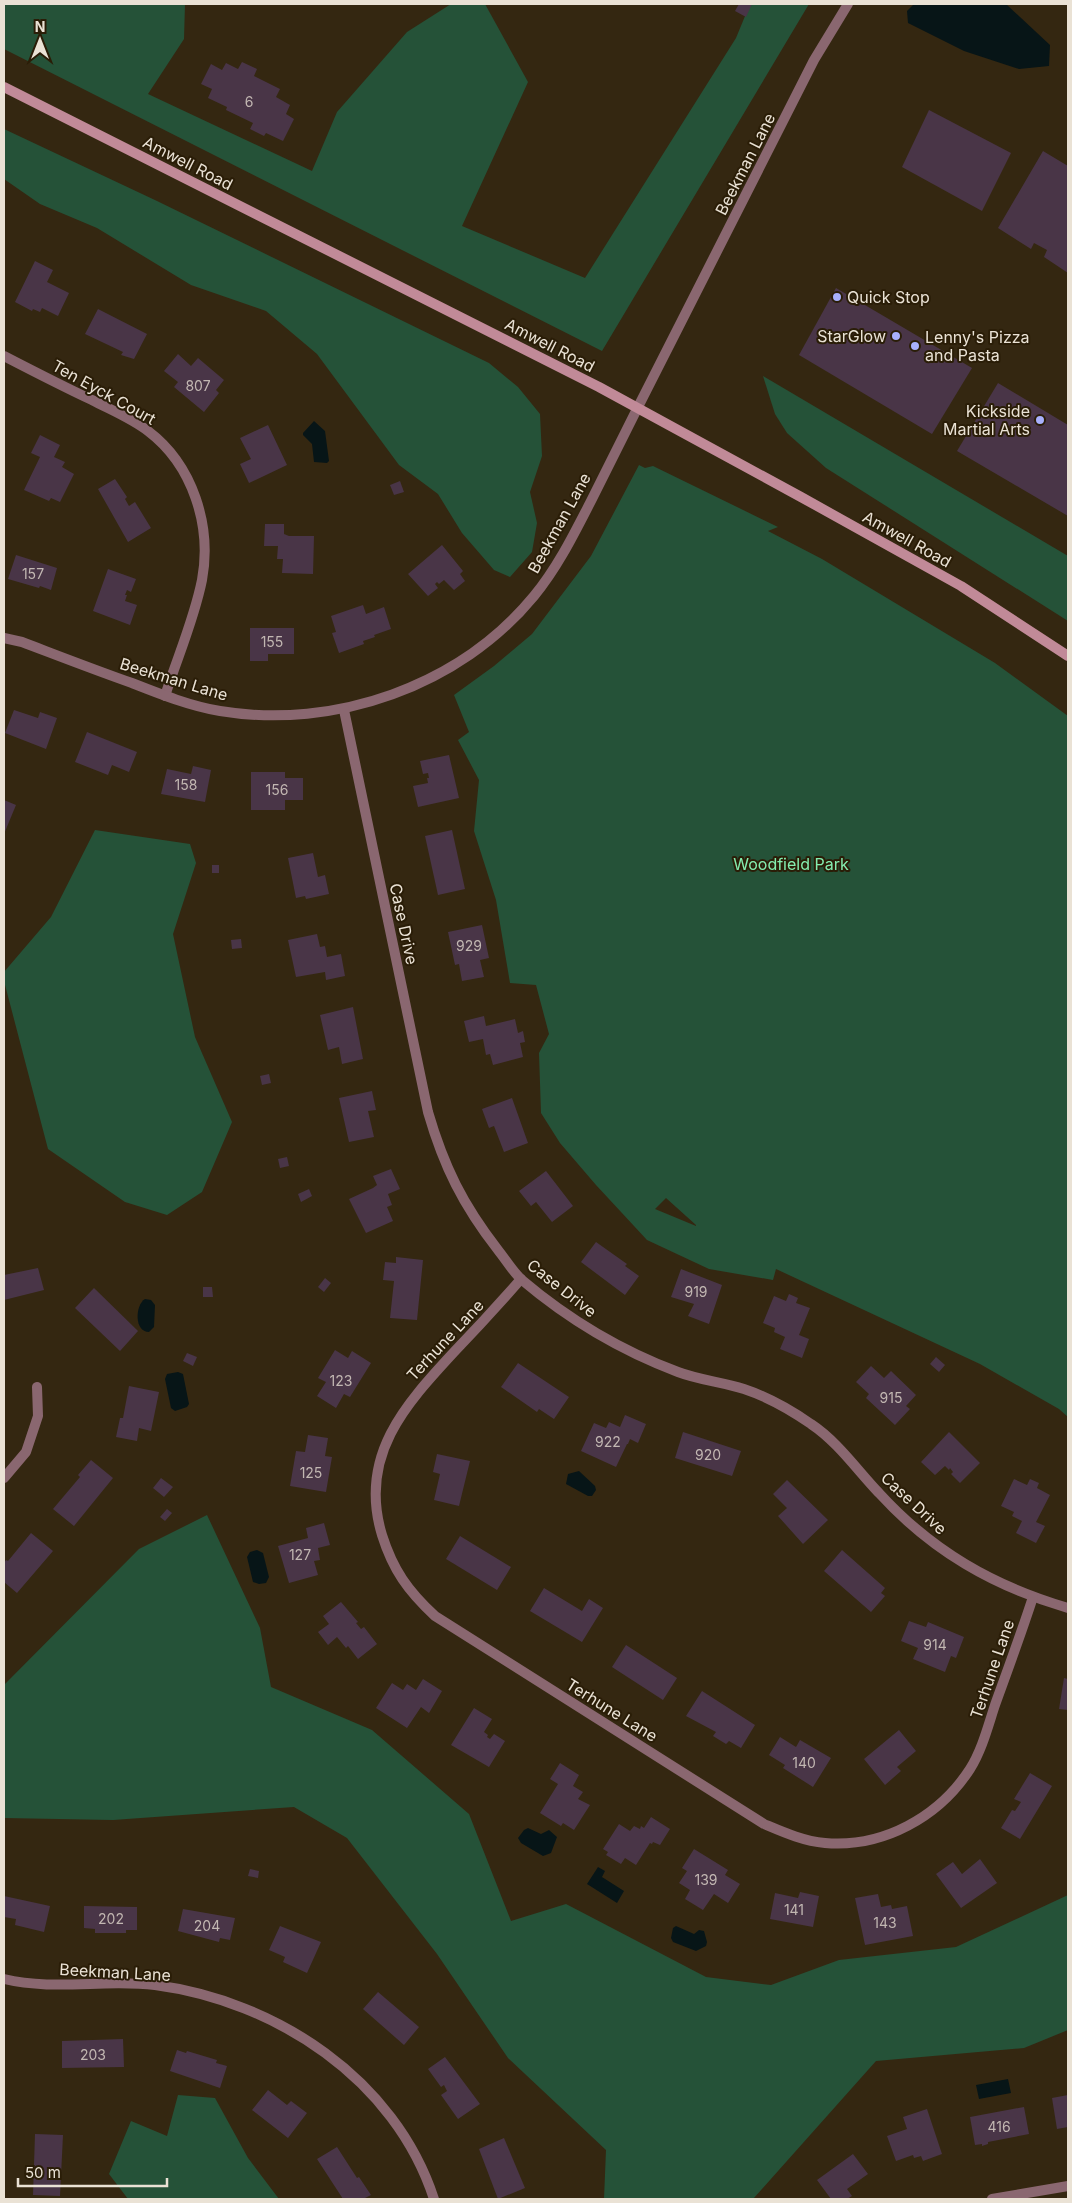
<svg xmlns="http://www.w3.org/2000/svg" width="1072" height="2203" font-family="Inter,sans-serif">
<rect width="100%" height="100%" fill="#342711"/>
<g fill="#255238" fill-rule="evenodd">
<polygon points="4,4 185,4 184,39 148,94 312,171 337,112 407,32 451,4 485,4 528,82 462,226 585,278 736,38 750,4 809,4 602,351 4,49"/>
<polygon points="4,129 157,201 489,363 518,387 540,414 542,456 530,492 537,523 532,552 510,577 494,570 462,533 438,494 399,465 317,354 266,311 191,285 97,228 40,204 4,179"/>
<polygon points="763,376 1068,556 1068,621 826,468 787,433 775,414"/>
<path d="M639 465 645 468 653 466 778 527 768 531 822 559 995 663 1068 716V1417L1059 1409 980 1364 776 1269 773 1280 709 1269 647 1240 596 1185 560 1143 541 1113 539 1053 549 1034 536 985 510 983 496 900 474 831 479 780 458 740 469 732 454 695 494 666 532 634 591 556ZM666 1198 696 1225V1226L655 1209Z"/>
<polygon points="95,830 190,844 196,863 173,934 195,1037 232,1122 202,1192 167,1215 125,1202 48,1149 4,981 4,972 51,917"/>
<polygon points="207,1515 260,1628 271,1687 372,1730 469,1814 511,1921 566,1904 706,1977 771,1985 839,1960 956,1947 1068,1895 1068,2030 1024,2048 876,2061 753,2199 604,2199 606,2150 508,2058 437,1954 347,1838 294,1807 113,1820 4,1818 4,1685 139,1549"/>
<polygon points="178,2095 215,2098 248,2158 279,2199 128,2199 109,2174 131,2121 167,2136"/>
</g>
<g fill="#071517">
<polygon points="914,4 1006,4 1050,45 1049,66 1019,69 964,51 908,23 907,11"/>
<polygon points="314,421 325,431 329,461 327,463 314,462 312,444 303,435 303,433"/>
<path d="M145 1299 151 1300 155 1305 154 1327 149 1332C134 1332 135 1305 145 1299Z"/>
<polygon points="178,1372 183,1374 189,1404 187,1407 175,1411 171,1408 165,1379 167,1374"/>
<polygon points="579,1471 595,1486 596,1490 592,1496 588,1496 566,1484 568,1474"/>
<polygon points="257,1550 263,1553 269,1577 266,1583 259,1584 253,1582 247,1557 250,1552"/>
<polygon points="528,1828 541,1834 549,1830 557,1837 551,1853 543,1856 521,1843 518,1838 524,1830"/>
<polygon points="598,1867 605,1871 602,1877 624,1891 617,1903 587,1884"/>
<polygon points="676,1926 694,1934 699,1930 704,1931 707,1942 706,1946 696,1951 673,1942 671,1938 673,1928"/>
<polygon points="1008,2079 1011,2093 979,2099 976,2085"/>
</g>
<g fill="#493547">
<polygon points="739,4 752,4 746,17 735,11"/>
<polygon points="242,62 257,69 254,76 280,89 276,97 290,105 286,114 294,119 283,141 266,133 264,136 250,129 253,123 226,110 227,107 208,98 212,89 201,84 211,64 222,70 226,63 238,69"/>
<polygon points="929,110 1011,153 982,211 902,167"/>
<polygon points="1043,151 1068,166 1068,273 1044,257 1047,250 1034,243 1031,249 998,228"/>
<polygon points="35,261 53,270 47,282 69,293 58,316 42,308 40,312 33,309 32,311 15,302"/>
<polygon points="836,288 972,368 932,434 799,355"/>
<polygon points="98,309 147,334 134,359 121,355 123,352 85,334"/>
<polygon points="178,354 191,366 198,358 224,380 216,390 219,393 204,412 174,387 178,382 164,371"/>
<polygon points="998,383 1068,425 1068,516 957,451"/>
<polygon points="268,425 287,465 249,483 240,464 251,459 240,438"/>
<polygon points="40,435 60,445 54,457 65,462 62,467 74,474 60,502 51,498 49,501 24,490 40,457 31,453"/>
<polygon points="115,479 127,497 125,499 129,506 135,502 151,528 128,542 98,489"/>
<polygon points="400,481 404,492 394,495 390,485"/>
<polygon points="265,524 284,524 284,534 289,536 314,536 313,574 282,573 283,559 277,559 278,546 264,546"/>
<polygon points="442,545 463,571 460,574 465,581 454,590 444,580 439,584 437,582 435,584 438,588 428,596 408,574"/>
<polygon points="16,555 57,568 51,590 40,586 39,588 8,579"/>
<polygon points="108,569 136,579 131,592 127,590 125,595 127,595 125,601 137,605 130,625 93,611"/>
<polygon points="363,605 366,614 384,607 391,629 374,635 375,637 363,641 364,644 339,653 332,633 336,632 331,616"/>
<polygon points="250,628 294,628 294,654 268,654 268,661 250,661"/>
<polygon points="14,710 38,718 40,712 57,718 46,749 5,733"/>
<polygon points="87,732 137,752 129,772 112,765 108,775 75,762"/>
<polygon points="449,755 459,798 418,807 413,786 428,783 427,778 429,778 428,773 423,774 420,761"/>
<polygon points="193,766 211,770 205,802 161,794 167,769 191,774"/>
<polygon points="251,772 285,772 285,778 303,778 303,800 285,800 285,810 251,810"/>
<polygon points="4,800 16,805 4,834"/>
<polygon points="452,830 465,889 438,895 425,836"/>
<polygon points="313,853 318,877 325,875 329,894 306,899 305,896 296,898 288,858"/>
<rect x="212" y="865" width="7" height="8"/>
<polygon points="482,925 489,958 480,960 484,977 462,981 459,964 455,965 448,932"/>
<polygon points="317,934 320,947 325,946 327,957 341,954 345,976 326,980 325,972 296,977 288,940"/>
<polygon points="241,939 242,948 232,949 231,940"/>
<polygon points="353,1007 363,1059 342,1064 339,1047 328,1050 320,1015"/>
<polygon points="484,1016 486,1026 515,1019 518,1033 523,1031 525,1042 520,1043 523,1057 493,1065 490,1054 486,1055 483,1039 469,1042 464,1021"/>
<polygon points="269,1074 271,1083 262,1085 260,1076"/>
<polygon points="372,1091 376,1110 368,1111 374,1137 349,1142 339,1098"/>
<polygon points="512,1098 528,1143 504,1152 494,1126 489,1128 482,1109"/>
<polygon points="287,1157 289,1166 280,1168 278,1159"/>
<polygon points="391,1169 400,1189 388,1194 392,1205 387,1207 393,1221 366,1233 349,1199 373,1188 377,1185 373,1176"/>
<polygon points="546,1171 573,1206 552,1222 536,1202 531,1206 519,1191"/>
<polygon points="309,1189 312,1196 301,1202 298,1194"/>
<polygon points="596,1242 627,1264 625,1266 639,1276 625,1295 581,1262"/>
<polygon points="396,1257 423,1260 417,1320 390,1318 394,1281 383,1280 385,1262 396,1263"/>
<polygon points="38,1268 44,1290 4,1300 4,1275"/>
<polygon points="681,1269 722,1285 709,1324 688,1316 694,1304 671,1297"/>
<polygon points="325,1278 331,1283 324,1292 318,1287"/>
<polygon points="203,1287 212,1287 213,1297 203,1297"/>
<polygon points="94,1288 138,1331 120,1351 75,1308"/>
<polygon points="789,1294 798,1298 796,1303 810,1308 799,1335 809,1339 802,1358 780,1349 785,1337 774,1332 775,1328 763,1323 774,1296 786,1301"/>
<polygon points="335,1350 348,1358 352,1351 371,1363 350,1397 344,1394 336,1408 317,1396 326,1382 318,1378"/>
<polygon points="187,1353 197,1357 193,1366 183,1361"/>
<polygon points="936,1357 945,1365 939,1372 930,1364"/>
<polygon points="518,1363 569,1397 554,1419 539,1409 537,1412 501,1387"/>
<polygon points="871,1366 884,1378 891,1371 916,1395 906,1406 910,1409 895,1425 866,1398 869,1394 856,1382"/>
<polygon points="129,1386 159,1392 151,1431 139,1428 137,1441 116,1437 120,1418 123,1418"/>
<polygon points="625,1415 646,1424 638,1443 630,1439 628,1444 627,1444 616,1467 581,1451 594,1423 606,1428 609,1422 620,1427"/>
<polygon points="683,1432 741,1451 732,1476 675,1458"/>
<polygon points="949,1432 980,1463 960,1483 951,1474 953,1472 950,1468 949,1470 945,1466 935,1475 921,1462"/>
<polygon points="308,1435 328,1438 325,1456 332,1457 326,1492 290,1486 296,1451 305,1452"/>
<polygon points="437,1454 470,1461 459,1506 434,1500 440,1474 433,1472"/>
<polygon points="91,1460 113,1478 74,1526 53,1509 80,1477 78,1475"/>
<polygon points="161,1478 173,1487 164,1497 153,1488"/>
<polygon points="1014,1479 1027,1485 1030,1479 1039,1483 1037,1488 1050,1495 1036,1522 1045,1526 1036,1543 1016,1533 1022,1521 1012,1516 1014,1512 1001,1506"/>
<polygon points="787,1480 828,1520 803,1544 778,1516 787,1508 773,1494"/>
<polygon points="167,1509 172,1513 165,1521 160,1517"/>
<polygon points="324,1523 330,1545 318,1548 320,1560 314,1561 318,1575 289,1583 278,1546 308,1538 306,1528"/>
<polygon points="31,1533 53,1551 17,1593 4,1582 4,1563 6,1560 8,1561"/>
<polygon points="460,1536 511,1567 497,1590 446,1559"/>
<polygon points="842,1550 885,1588 881,1593 885,1596 871,1612 824,1571"/>
<polygon points="544,1588 582,1611 589,1599 603,1608 582,1642 530,1611"/>
<polygon points="341,1602 358,1622 356,1623 361,1629 364,1627 377,1644 358,1659 348,1646 346,1648 337,1637 328,1645 318,1632 329,1624 323,1616"/>
<polygon points="909,1621 926,1627 928,1622 964,1637 956,1658 951,1656 945,1672 913,1659 918,1648 901,1641"/>
<polygon points="626,1645 677,1678 663,1700 612,1667"/>
<polygon points="1064,1678 1068,1679 1068,1710 1059,1709"/>
<polygon points="423,1679 442,1691 429,1713 421,1707 407,1728 376,1708 392,1683 403,1690 407,1684 416,1690"/>
<polygon points="702,1691 755,1725 741,1748 729,1741 726,1744 713,1736 716,1732 686,1716"/>
<polygon points="474,1708 492,1719 484,1732 488,1735 487,1737 490,1739 494,1734 505,1741 489,1767 451,1745"/>
<polygon points="899,1730 916,1751 897,1767 901,1771 885,1785 864,1759"/>
<polygon points="780,1737 796,1747 800,1740 831,1758 813,1787 783,1768 785,1765 769,1755"/>
<polygon points="560,1763 579,1775 573,1786 583,1792 578,1799 590,1805 574,1830 563,1823 561,1826 540,1813 558,1784 550,1779"/>
<polygon points="1030,1773 1052,1786 1020,1839 1001,1828 1012,1810 1015,1811 1021,1802 1014,1799"/>
<polygon points="651,1817 670,1829 660,1845 653,1842 652,1844 650,1843 636,1865 625,1858 621,1864 606,1855 608,1852 603,1849 619,1824 630,1831 634,1826 640,1829 641,1826 644,1828"/>
<polygon points="694,1849 728,1870 725,1875 740,1884 728,1903 714,1894 703,1910 685,1899 690,1890 679,1883 687,1871 682,1868"/>
<polygon points="980,1859 997,1883 961,1908 936,1874 953,1862 962,1874"/>
<polygon points="250,1869 259,1871 258,1878 248,1876"/>
<polygon points="800,1892 819,1896 813,1927 770,1919 775,1893 798,1898"/>
<polygon points="878,1894 881,1907 891,1905 892,1909 907,1906 913,1936 865,1945 855,1898"/>
<polygon points="4,1896 50,1906 44,1932 15,1925 16,1919 4,1917"/>
<polygon points="84,1906 137,1907 137,1930 126,1930 126,1933 95,1933 95,1929 84,1928"/>
<polygon points="183,1909 235,1918 230,1940 220,1938 219,1942 178,1931"/>
<polygon points="280,1926 321,1942 307,1973 283,1962 285,1957 269,1950"/>
<polygon points="378,1992 419,2027 404,2045 363,2009"/>
<polygon points="123,2039 124,2067 62,2068 62,2041"/>
<polygon points="177,2050 186,2053 187,2051 217,2060 216,2063 227,2066 220,2088 170,2071"/>
<polygon points="445,2057 480,2104 458,2119 441,2095 447,2091 444,2085 441,2087 428,2069"/>
<polygon points="268,2090 287,2105 291,2101 307,2113 288,2138 252,2110"/>
<polygon points="1068,2095 1068,2127 1057,2129 1052,2098"/>
<polygon points="1024,2107 1029,2134 988,2142 988,2144 982,2146 982,2144 975,2145 970,2117"/>
<polygon points="927,2109 942,2154 923,2161 921,2156 914,2158 913,2155 896,2161 887,2136 907,2129 903,2117"/>
<polygon points="35,2134 63,2135 60,2196 33,2195"/>
<polygon points="504,2138 525,2188 498,2199 479,2149"/>
<polygon points="337,2147 357,2178 359,2177 371,2195 363,2199 343,2199 317,2159"/>
<polygon points="853,2154 868,2174 847,2189 852,2196 847,2199 831,2199 817,2180"/>
</g>
<g fill="none" stroke-linecap="round" stroke-linejoin="round">
<g stroke="#8a6770" stroke-width="10">
<path d="M4 356C33 371 62 386 92 400 111 410 131 418 148 431 193 465 212 526 202 580 194 620 177 658 165 696"/>
<path d="M4 638 22 642C59 656 95 670 132 683 160 694 190 706 220 711 335 730 460 686 534 596 558 567 575 532 592 499 607 469 622 439 637 409"/>
<path d="M344 710 428 1112C444 1167 463 1205 498 1250 506 1260 513 1272 522 1280 568 1319 622 1351 678 1372 699 1380 722 1382 744 1389 768 1397 791 1410 811 1424 838 1442 857 1470 879 1493 932 1551 993 1586 1068 1608"/>
<path d="M521 1279C499 1304 477 1328 454 1352 405 1405 358 1456 382 1535 393 1570 408 1591 435 1616L764 1824C783 1832 803 1841 825 1843 883 1848 939 1817 970 1769 982 1750 988 1726 995 1705 1008 1669 1021 1634 1033 1597"/>
<polyline points="4,1478 26,1452 38,1416 37,1387"/>
<path d="M4 1979C53 1991 105 1979 155 1985 276 2001 395 2079 434 2199"/>
<polyline points="992,2199 1068,2186"/>
</g>
<polyline stroke="#8a6770" stroke-width="10" points="637,409 814,60 848,4"/>
<polyline stroke="#c18a98" stroke-width="10" points="4,87 599,387 801,497 961,586 1068,656"/>
</g>
<g fill="#a8b0fc" stroke="#2a1d07" stroke-width="2">
<circle cx="837" cy="297" r="5"/>
<circle cx="896" cy="336" r="5"/>
<circle cx="915" cy="346" r="5"/>
<circle cx="1040" cy="420" r="5"/>
</g>
<g text-anchor="middle" dominant-baseline="central" stroke-width="4" stroke-linejoin="round" paint-order="stroke">
<g font-size="14" fill="#c2b7b2">
<text x="249" y="101">6</text>
<text x="198" y="385">807</text>
<text x="33" y="573">157</text>
<text x="272" y="641">155</text>
<text x="186" y="784">158</text>
<text x="277" y="789">156</text>
<text x="469" y="945">929</text>
<text x="696" y="1291">919</text>
<text x="341" y="1380">123</text>
<text x="891" y="1397">915</text>
<text x="608" y="1441">922</text>
<text x="708" y="1454">920</text>
<text x="311" y="1472">125</text>
<text x="300" y="1554">127</text>
<text x="935" y="1644">914</text>
<text x="804" y="1762">140</text>
<text x="706" y="1879">139</text>
<text x="794" y="1909">141</text>
<text x="111" y="1918">202</text>
<text x="885" y="1922">143</text>
<text x="207" y="1925">204</text>
<text x="93" y="2054">203</text>
<text x="999" y="2126">416</text>
</g>
<g font-size="16" fill="#eae2d5" stroke="#2a1d07">
<text transform="translate(188 163) rotate(27)">Amwell Road</text>
<text transform="translate(745 164) rotate(-63)">Beekman Lane</text>
<text transform="translate(550 345) rotate(27)">Amwell Road</text>
<text transform="translate(104 392) rotate(29)">Ten Eyck Court</text>
<text transform="translate(559 523) rotate(-61)">Beekman Lane</text>
<text transform="translate(907 539) rotate(29)">Amwell Road</text>
<text transform="translate(174 679) rotate(17)">Beekman Lane</text>
<text transform="translate(404 924) rotate(78)">Case Drive</text>
<text transform="translate(562 1288) rotate(38)">Case Drive</text>
<text transform="translate(445 1340) rotate(-47)">Terhune Lane</text>
<text transform="translate(914 1503) rotate(43)">Case Drive</text>
<text transform="translate(992 1669) rotate(-71)">Terhune Lane</text>
<text transform="translate(612 1710) rotate(32)">Terhune Lane</text>
<text transform="translate(115 1972) rotate(3)">Beekman Lane</text>
</g>
<g font-size="16" fill="#eae2d5" stroke="#2a1d07" text-anchor="start">
<text x="847" y="297">Quick Stop</text>
<text x="886" y="336" text-anchor="end">StarGlow</text>
<text x="925" y="337">Lenny's Pizza<tspan x="925" dy="18">and Pasta</tspan></text>
<text x="1030" y="411" text-anchor="end">Kickside<tspan x="1030" dy="18">Martial Arts</tspan></text>
</g>
<g font-size="16" fill="#84edaf" stroke="#2a1d07">
<text x="791" y="864">Woodfield Park</text>
</g>
</g>
<rect width="1072" height="2203" fill="none" stroke="#eae2d5" stroke-width="10"/>
<g transform="translate(40 40)" stroke="#2a1d07" stroke-width="4" paint-order="stroke">
<path d="M0-4L9 19L0 12L-9 19Z" fill="#eae2d5"/>
<text y="-8" font-size="14" font-weight="bold" text-anchor="middle" fill="#eae2d5">N</text>
</g>
<path d="M18 2178v8h149v-8" fill="none" stroke="#eae2d5" stroke-width="2.5"/>
<text x="25" y="2178" font-size="15" fill="#eae2d5" stroke="#2a1d07" stroke-width="4" paint-order="stroke">50 m</text>
</svg>
